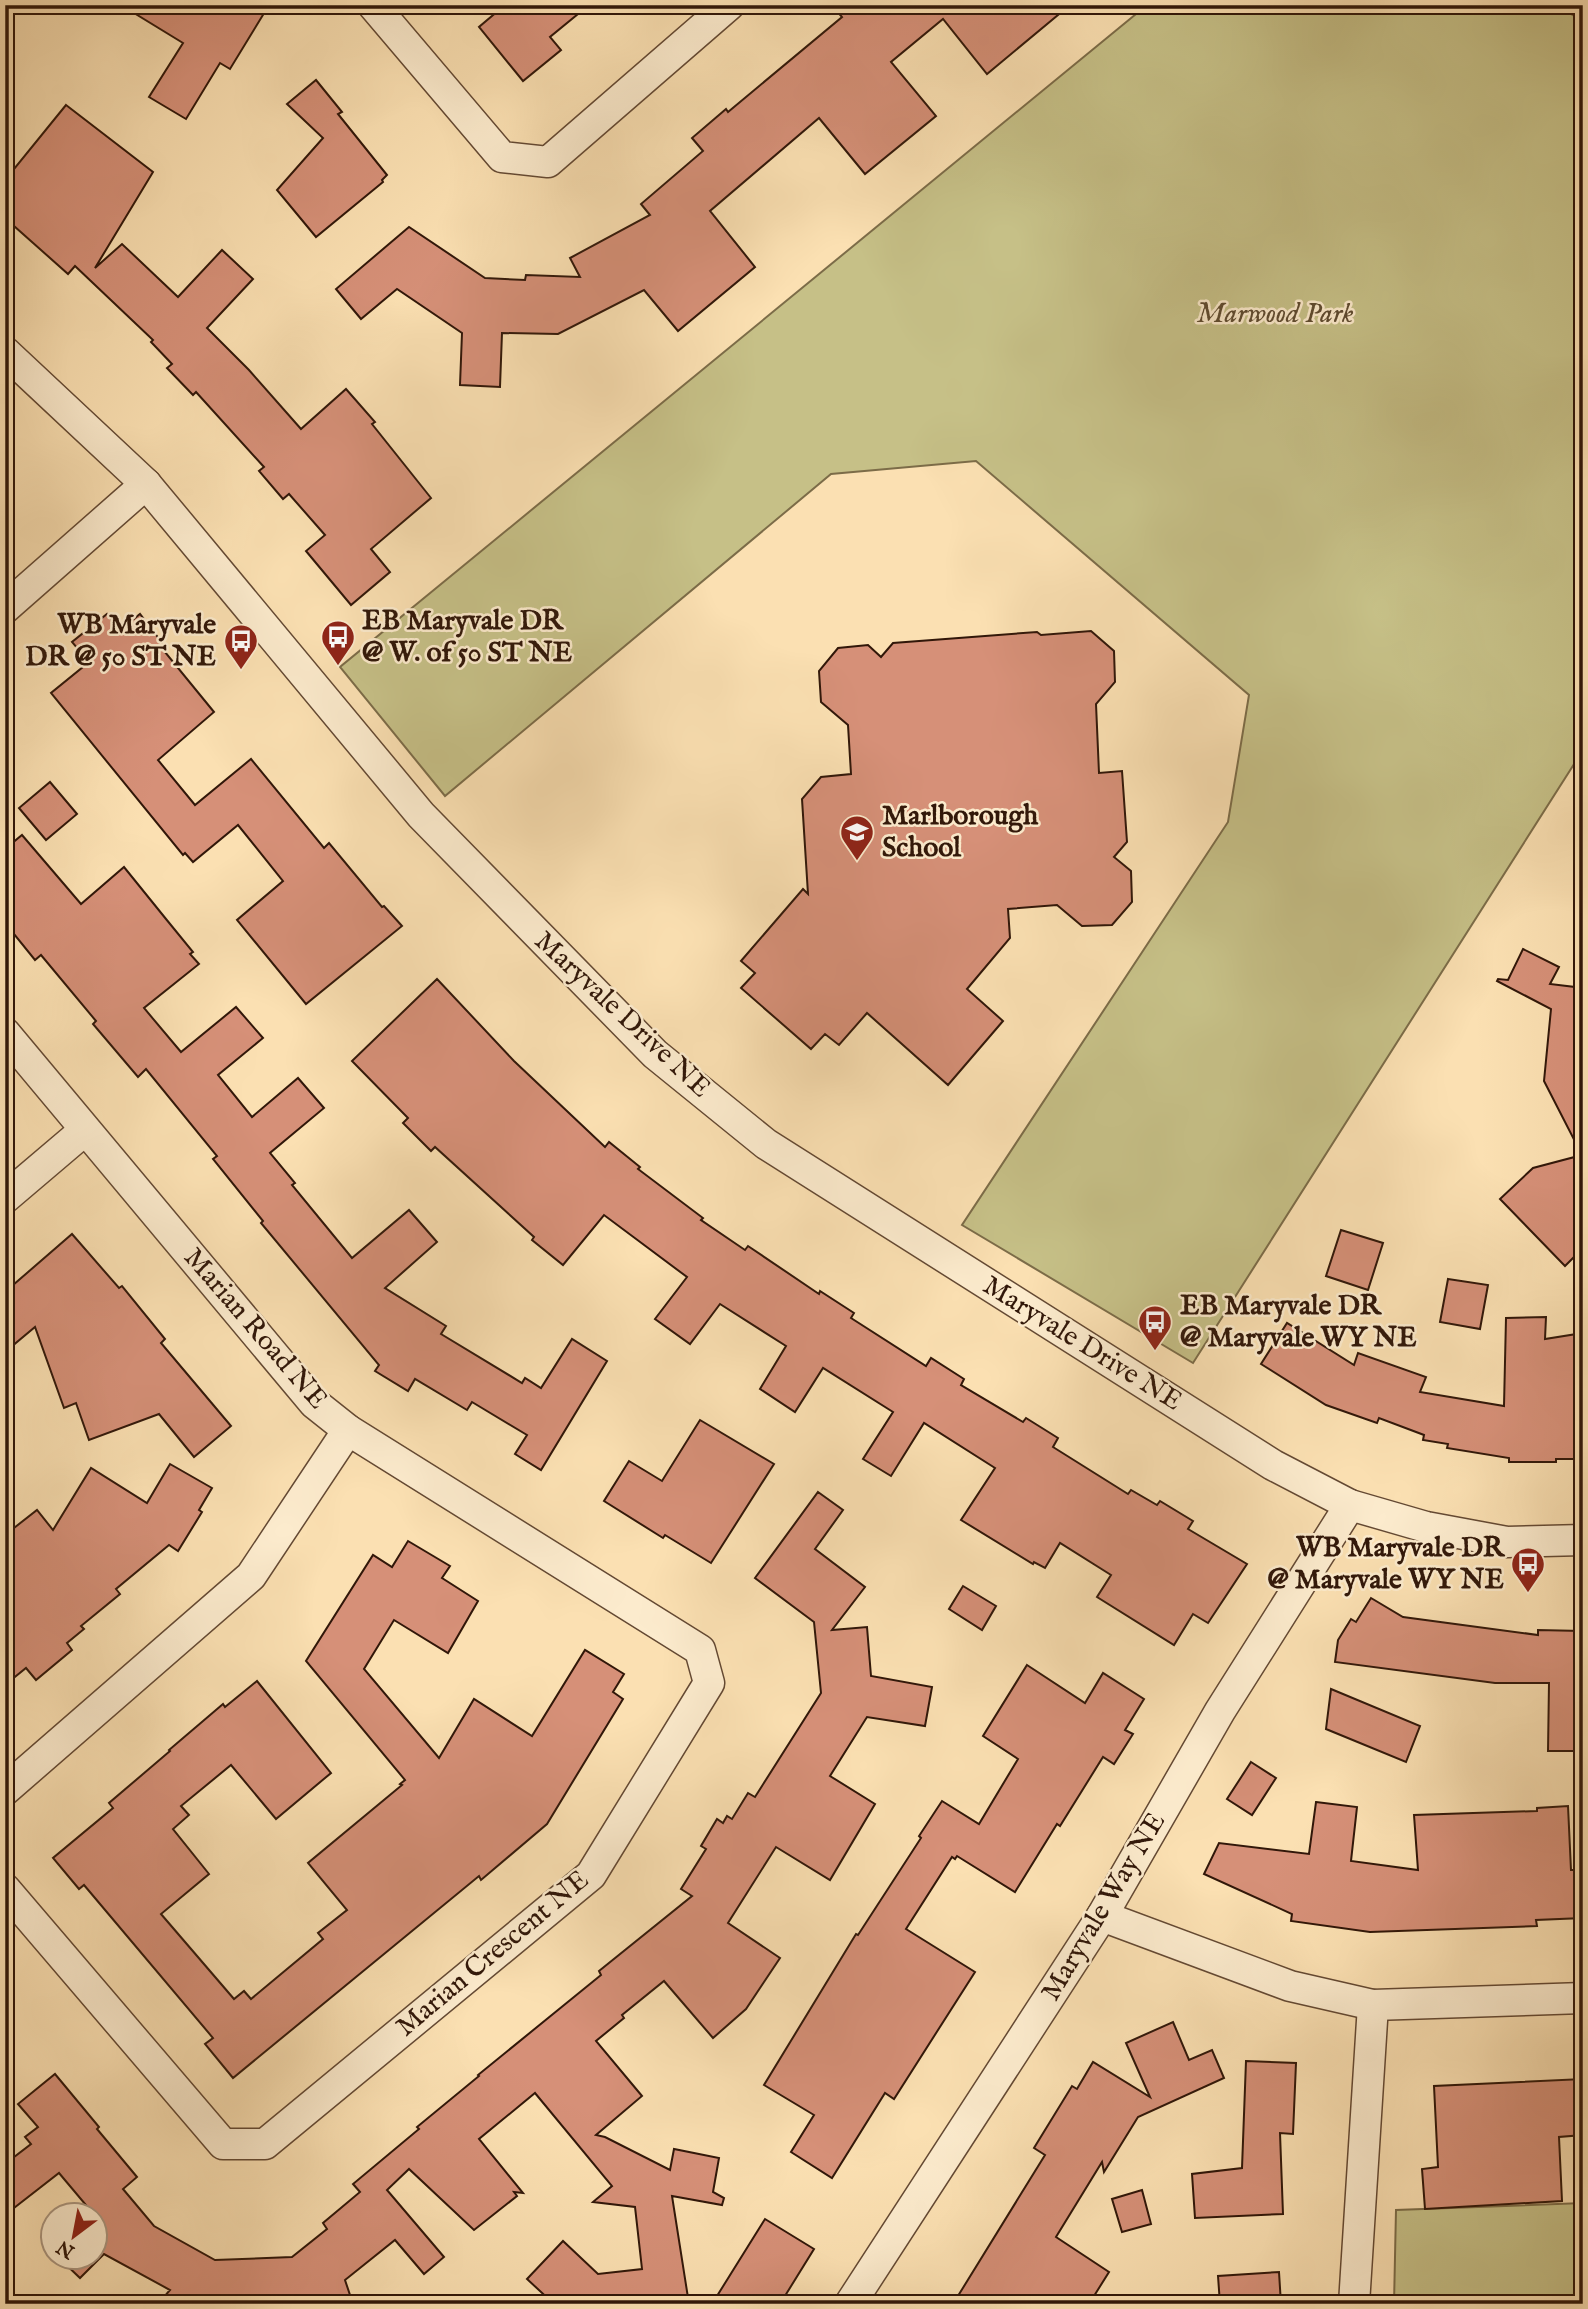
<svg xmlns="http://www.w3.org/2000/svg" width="1588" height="2309" font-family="'IM FELL English',serif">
<rect width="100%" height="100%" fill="#fbe0b2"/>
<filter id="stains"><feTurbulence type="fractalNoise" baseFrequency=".00286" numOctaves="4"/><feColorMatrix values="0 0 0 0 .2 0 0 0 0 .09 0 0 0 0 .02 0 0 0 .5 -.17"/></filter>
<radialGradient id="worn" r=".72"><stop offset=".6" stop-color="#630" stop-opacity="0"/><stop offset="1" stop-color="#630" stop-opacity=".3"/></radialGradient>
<g fill="#c6c087" stroke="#7c6c48" stroke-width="2">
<polygon points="1147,5 1555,5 1583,21 1583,750 1193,1363 962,1225 1228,822 1249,695 976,461 831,474 445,796 340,667"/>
<polygon points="1583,2203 1583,2304 1394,2304 1396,2210"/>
</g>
<g fill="#d69078" stroke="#311709" stroke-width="2">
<polygon points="121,5 269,5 230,69 220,63 186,119 149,97 183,43"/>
<polygon points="505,5 589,5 550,37 561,50 523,81 479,27"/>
<polygon points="832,5 1070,5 987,74 943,19 891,62 936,116 865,174 819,118 710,211 755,267 678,331 644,290 558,334 502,333 500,387 460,385 462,333 397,289 361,319 336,289 409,227 485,278 525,280 526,275 580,277 570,258 650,215 641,204 703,151 692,138 726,109 728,112 842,17"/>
<polygon points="316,80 342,112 338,114 387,175 382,180 383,182 316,237 277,190 323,138 287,104"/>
<polygon points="66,105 153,172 95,268 122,244 178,297 222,250 253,279 207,328 249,370 301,429 346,389 375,422 372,424 431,498 371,549 390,572 351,605 306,551 325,535 289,494 283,499 259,471 264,467 196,392 193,395 167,368 172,364 151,342 153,340 75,266 68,274 5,218 5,180"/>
<polygon points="107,614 120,630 140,614 163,644 160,646 214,712 158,760 195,805 251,759 324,848 329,843 382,907 384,906 402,926 306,1004 237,920 283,881 238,825 193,862 185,853 183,855 51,693 89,662 72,642"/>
<polygon points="1091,631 1114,651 1115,682 1096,704 1099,773 1122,771 1127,842 1114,857 1131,871 1132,902 1112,925 1082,926 1057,905 1008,909 1010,938 967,989 1003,1021 948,1085 867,1013 839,1045 825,1034 811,1049 741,988 755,973 741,961 803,889 808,894 802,799 821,777 851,774 848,725 821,702 819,671 838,648 868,645 881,657 893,643 1037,632 1041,635"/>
<polygon points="50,782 77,814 46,840 19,808"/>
<polygon points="22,835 81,904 124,867 166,919 193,952 190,954 199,964 144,1008 181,1052 236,1007 263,1038 218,1075 252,1117 298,1078 324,1108 270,1153 295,1183 292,1185 352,1258 409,1210 437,1242 385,1288 446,1326 441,1334 522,1383 525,1378 541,1388 572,1339 607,1361 541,1470 515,1454 527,1435 472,1402 467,1410 415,1379 408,1391 375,1371 379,1365 261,1223 263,1221 213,1159 217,1156 146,1069 138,1077 93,1024 96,1021 41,955 35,960 5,923 5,849"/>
<polygon points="1523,949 1559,967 1550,984 1583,988 1583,1248 1565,1266 1500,1199 1533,1168 1582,1155 1544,1081 1551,1009 1497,981 1498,979 1508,980"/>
<polygon points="437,979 514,1061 605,1147 609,1142 640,1167 638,1169 703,1218 701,1220 745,1250 748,1246 819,1294 820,1291 854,1313 851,1318 926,1366 931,1358 964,1379 961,1385 1023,1422 1026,1418 1058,1438 1053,1447 1128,1494 1131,1490 1157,1505 1160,1501 1193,1521 1188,1529 1247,1564 1208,1623 1193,1614 1174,1645 1097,1597 1111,1575 1060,1543 1045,1568 1034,1562 1033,1564 961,1520 995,1468 924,1423 891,1476 863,1459 893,1412 823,1368 795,1412 760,1389 786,1346 720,1304 690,1344 655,1319 687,1277 604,1215 563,1265 532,1240 534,1237 435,1147 431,1151 403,1123 408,1118 352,1061"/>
<polygon points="1341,1230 1383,1243 1368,1290 1326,1276"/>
<polygon points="72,1234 119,1288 122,1286 165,1339 161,1343 231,1426 194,1457 159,1414 89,1440 76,1403 64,1408 35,1327 5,1352 5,1292"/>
<polygon points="1448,1279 1488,1285 1480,1329 1440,1322"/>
<polygon points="1546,1317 1545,1339 1583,1333 1583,1448 1580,1448 1580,1459 1556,1459 1556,1462 1509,1462 1509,1458 1447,1448 1448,1444 1423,1440 1424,1435 1379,1418 1377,1423 1326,1405 1261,1364 1287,1323 1354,1365 1358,1353 1426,1377 1420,1392 1504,1406 1506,1318"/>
<polygon points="700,1420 774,1464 711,1563 665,1535 663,1538 604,1501 629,1461 662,1481"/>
<polygon points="170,1464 212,1488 199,1510 202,1512 178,1551 169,1545 116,1589 120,1594 81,1626 84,1629 67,1643 72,1650 36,1680 26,1668 5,1685 5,1535 37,1510 53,1530 91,1468 147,1503"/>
<polygon points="818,1492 843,1510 815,1549 865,1587 832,1630 867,1627 871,1676 932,1687 925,1726 867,1717 830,1776 875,1804 830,1880 776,1847 728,1923 780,1958 746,2009 713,2038 664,1981 622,2015 624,2018 596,2041 642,2096 596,2135 605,2137 670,2170 674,2149 719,2158 713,2192 724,2198 722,2205 672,2196 689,2304 554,2304 527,2279 563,2241 598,2274 642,2269 635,2207 593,2202 612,2186 535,2093 479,2139 523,2193 514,2192 517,2196 474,2230 409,2169 387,2190 444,2257 424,2274 395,2240 345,2280 353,2304 158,2304 170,2290 104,2254 80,2278 58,2257 94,2257 94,2215 88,2215 91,2211 59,2173 5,2215 5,2164 31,2144 25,2137 38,2127 18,2104 55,2074 99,2127 97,2129 137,2177 123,2189 154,2226 215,2260 292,2257 327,2229 323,2223 360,2192 353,2184 419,2129 417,2127 479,2076 478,2075 601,1975 599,1971 692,1896 681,1889 706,1849 701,1846 717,1819 723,1823 727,1816 732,1819 748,1793 755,1797 821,1693 814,1622 755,1578"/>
<polygon points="408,1541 450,1566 442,1578 478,1601 448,1653 394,1620 364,1669 439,1758 474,1699 532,1736 585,1650 624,1674 613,1692 623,1699 547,1824 481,1880 479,1876 233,2078 205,2044 213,2038 84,1885 79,1889 53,1858 113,1808 109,1803 170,1751 169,1750 223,1704 225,1707 257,1681 331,1773 276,1819 231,1765 181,1806 189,1815 173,1829 209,1874 161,1914 234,1999 244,1991 251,1999 323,1939 318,1933 347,1910 308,1863 402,1785 400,1784 405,1780 306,1661 373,1555 392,1567"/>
<polygon points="963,1586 996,1606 982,1630 949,1609"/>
<polygon points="1371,1598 1403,1617 1538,1635 1538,1630 1582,1631 1583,1751 1548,1751 1549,1683 1495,1683 1335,1662 1338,1640 1351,1619 1356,1622"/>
<polygon points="1027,1665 1085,1703 1103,1673 1144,1699 1125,1730 1133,1734 1114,1764 1103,1757 1060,1826 1057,1824 1015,1892 957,1856 955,1859 952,1857 906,1929 975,1972 894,2099 885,2093 832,2178 791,2152 814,2115 764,2085 856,1934 858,1935 921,1838 919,1836 942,1801 979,1824 1018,1759 983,1736"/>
<polygon points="1331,1689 1420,1726 1406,1762 1326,1729"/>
<polygon points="1251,1762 1276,1778 1252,1815 1227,1799"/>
<polygon points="1316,1802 1357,1807 1351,1861 1418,1870 1414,1815 1537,1811 1537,1808 1568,1806 1571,1870 1583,1870 1583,1918 1536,1920 1537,1926 1370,1932 1291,1921 1292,1914 1204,1874 1219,1843 1309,1854"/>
<polygon points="1173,2022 1189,2060 1212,2050 1224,2078 1138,2117 1104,2172 1102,2162 1056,2237 1109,2272 1089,2304 953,2304 1045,2155 1034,2148 1072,2086 1077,2089 1093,2062 1150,2097 1126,2043"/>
<polygon points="1246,2061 1296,2063 1293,2134 1280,2133 1283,2214 1195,2218 1192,2174 1242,2168"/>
<polygon points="1583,2079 1583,2135 1559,2137 1562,2201 1425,2209 1422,2169 1438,2167 1434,2086"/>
<polygon points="1142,2190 1151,2224 1122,2232 1112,2199"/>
<polygon points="765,2219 814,2249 780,2304 712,2304"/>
<polygon points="1279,2272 1281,2304 1220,2304 1218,2276"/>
</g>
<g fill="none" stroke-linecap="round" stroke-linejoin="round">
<g stroke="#644933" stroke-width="33">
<g id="street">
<polyline points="373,5 502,157 548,162 729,5"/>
<polyline points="5,352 146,484 421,815 655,1054 766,1144 1273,1465 1350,1505 1426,1527 1507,1542 1583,1540"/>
<polyline points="5,608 146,484"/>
<polyline points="5,1033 314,1403 348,1430 700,1650 709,1683 591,1875 265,2144 223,2144 5,1889"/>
<polyline points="5,1198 85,1130"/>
<polyline points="5,1790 251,1576 348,1430"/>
<polyline points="1102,1916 1290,1986 1373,2005 1583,1998"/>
<polyline points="850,2304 1102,1916 1220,1711 1350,1505"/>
<polyline points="1354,2304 1373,2005"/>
</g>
</g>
<use href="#street" stroke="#fcebcd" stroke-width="30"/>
</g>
<defs>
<g id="bus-pin" transform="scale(1.75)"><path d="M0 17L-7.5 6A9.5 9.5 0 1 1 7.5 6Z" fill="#8f2418" stroke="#fcebcd"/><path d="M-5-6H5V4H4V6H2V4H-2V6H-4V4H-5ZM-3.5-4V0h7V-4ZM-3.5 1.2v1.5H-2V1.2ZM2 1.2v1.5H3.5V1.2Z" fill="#fff"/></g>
<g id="school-pin" transform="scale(1.75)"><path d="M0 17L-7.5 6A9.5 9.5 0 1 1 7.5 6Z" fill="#8f2418" stroke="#fcebcd"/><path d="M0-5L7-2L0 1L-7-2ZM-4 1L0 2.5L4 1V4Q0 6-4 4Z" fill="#fff"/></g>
</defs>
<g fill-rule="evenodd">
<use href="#bus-pin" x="338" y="637"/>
<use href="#bus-pin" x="241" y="641"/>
<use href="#school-pin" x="857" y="832"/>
<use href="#bus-pin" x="1155" y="1322"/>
<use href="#bus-pin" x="1528" y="1564"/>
</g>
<g text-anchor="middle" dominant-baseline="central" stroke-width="5" stroke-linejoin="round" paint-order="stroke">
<g font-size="28" font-style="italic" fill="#5e4a2f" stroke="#fcebcd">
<text x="1275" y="314">Marwood Park</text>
</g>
<g font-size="28" font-weight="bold" fill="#311709" stroke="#fcebcd" text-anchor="start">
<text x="362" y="621">EB Maryvale DR<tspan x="362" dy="32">@ W. of 50 ST NE</tspan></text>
<text x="216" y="625" text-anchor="end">WB Maryvale<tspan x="216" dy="32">DR @ 50 ST NE</tspan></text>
<text x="882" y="816">Marlborough<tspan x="882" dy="32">School</tspan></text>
<text x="1180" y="1306">EB Maryvale DR<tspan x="1180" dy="32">@ Maryvale WY NE</tspan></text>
<text x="1504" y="1548" text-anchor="end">WB Maryvale DR<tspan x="1504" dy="32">@ Maryvale WY NE</tspan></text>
</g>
<g font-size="28" fill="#311709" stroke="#fcebcd">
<text transform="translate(622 1015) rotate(43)">Maryvale Drive NE</text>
<text transform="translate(255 1329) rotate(49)">Marian Road NE</text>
<text transform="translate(1082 1344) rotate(32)">Maryvale Drive NE</text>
<text transform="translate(1104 1907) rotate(-59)">Maryvale Way NE</text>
<text transform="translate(493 1954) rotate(-40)">Marian Crescent NE</text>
</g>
</g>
<rect width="1588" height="2309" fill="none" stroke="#fbe0b2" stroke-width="28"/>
<rect x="7" y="7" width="1574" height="2295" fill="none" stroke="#311709" stroke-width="3.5"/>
<rect x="14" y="14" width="1560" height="2281" fill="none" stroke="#311709" stroke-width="2"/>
<g transform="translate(74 2236) rotate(212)"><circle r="33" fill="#fcebcd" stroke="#ab967f" stroke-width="2"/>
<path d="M0-5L12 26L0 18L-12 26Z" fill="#8f2418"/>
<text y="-10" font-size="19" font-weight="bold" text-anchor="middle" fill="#311709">N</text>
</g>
<rect width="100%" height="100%" filter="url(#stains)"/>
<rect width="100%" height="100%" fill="url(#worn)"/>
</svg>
